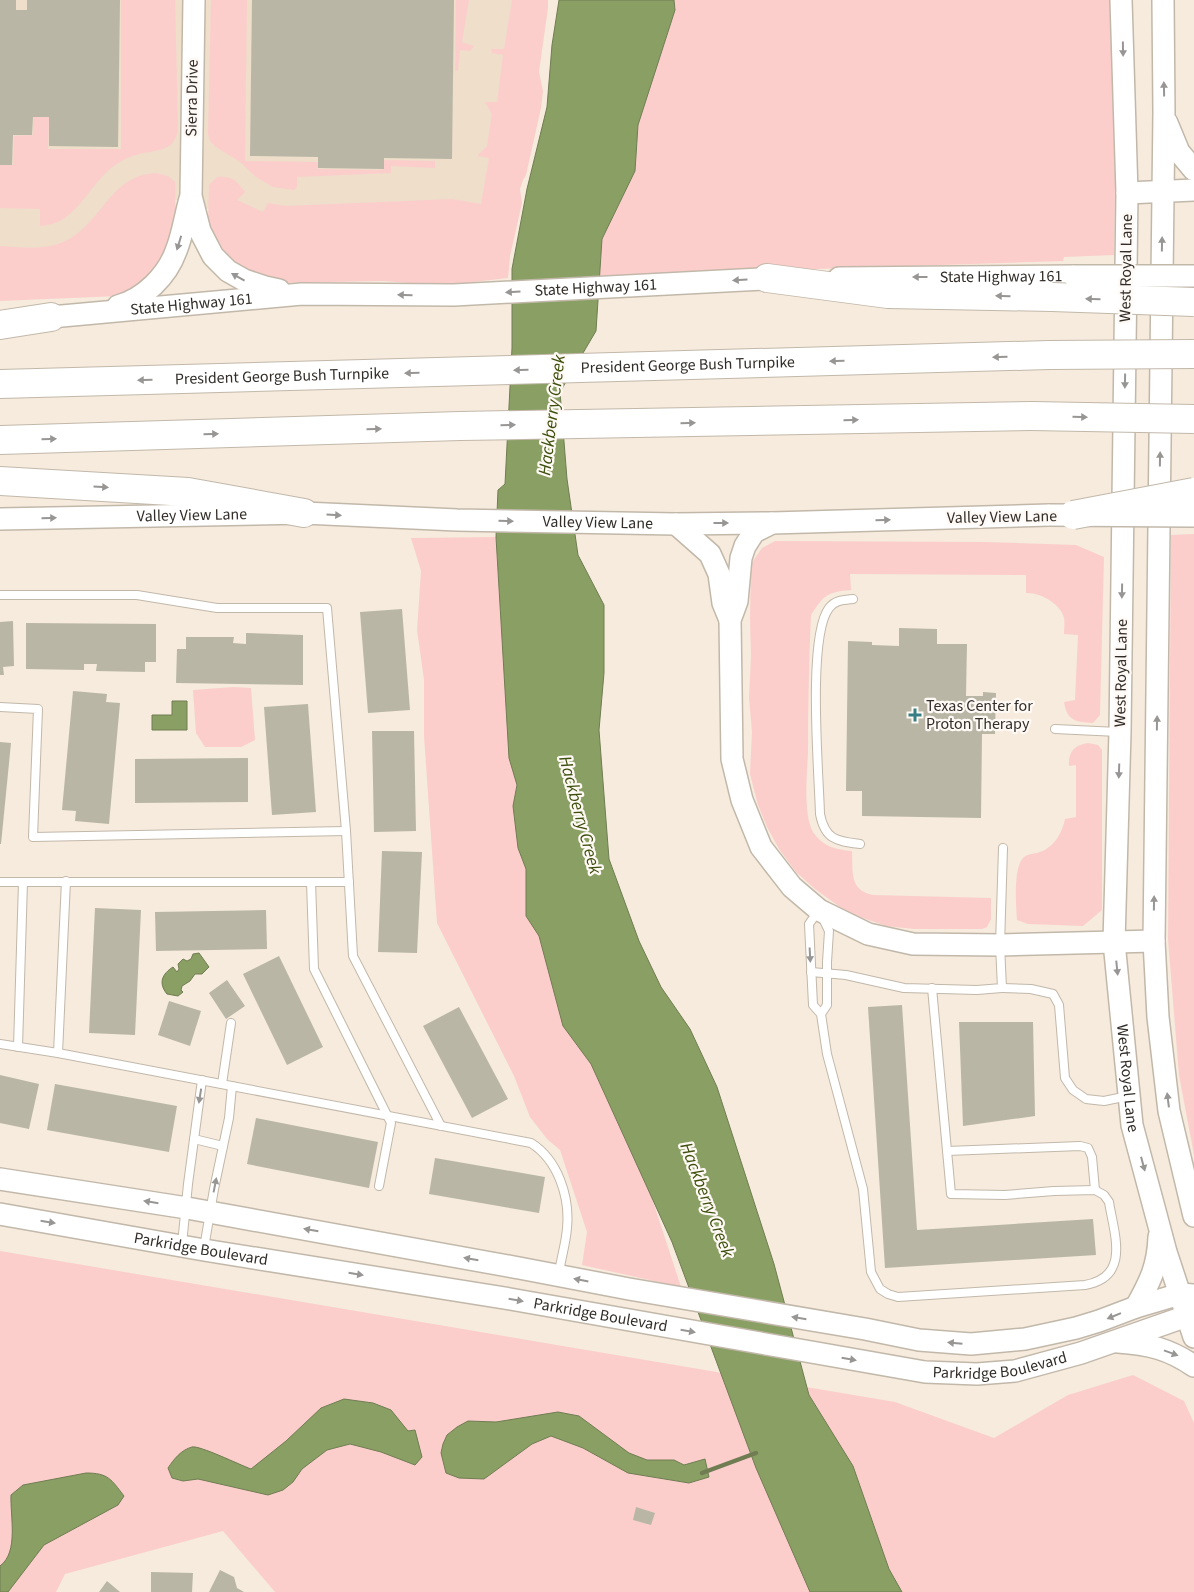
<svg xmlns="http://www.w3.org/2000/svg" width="1194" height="1592" font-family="'Source Sans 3',sans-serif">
<rect width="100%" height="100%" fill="#f6ebdd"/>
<polygon fill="#eedeca" points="0,0 525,0 492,232 234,216 144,191 37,263 0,263"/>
<g fill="#fbcecc">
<path d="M121 0H175L178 126C177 154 154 149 136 155 128 157 121 161 115 165 88 184 77 225 40 226V209L0 208V165H13L14 136 33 135V117H49L48 149H121Z"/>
<polygon points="211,0 247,0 245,161 318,162 318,169 382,170 383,160 435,161 435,168 391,166 391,173 297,177 297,187 294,190 273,187 256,177 240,162 216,147 210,141 208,134"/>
<polygon points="456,0 469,0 462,42 474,46 470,51 460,50 458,71 455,71"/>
<path d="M512 0H548V8L539 72 543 91 541 108 526 175 523 180 520 189 522 203 510 256 508 278 456 284H420L384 281 277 283 252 279 218 251 208 220 209 185 217 177C232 176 236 180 245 192L237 200 263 212 268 203 286 206 452 199 481 204 489 158 478 156V155L487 146 492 114 485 102H497L503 55 492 53 491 49H504Z"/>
<polygon points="674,0 1114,0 1116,118 1114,255 1064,257 1063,261 599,276 602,239 635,171 638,125 675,10"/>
<path d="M156 173 168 176 175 182 176 231 153 280 119 296 0 301V246C19 247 39 250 58 244 96 231 104 190 137 177 143 174 150 174 156 173Z"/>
<polygon points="1194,534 1194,1155 1179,1075 1168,939 1171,535"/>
<polygon points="496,537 503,648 517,785 681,1287 582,1265 587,1232 560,1150 547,1139 530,1117 514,1076 437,923 424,736 424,680 417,630 421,571 411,538"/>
<path d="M775 541 986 542 1076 545 1104 557 1100 715 1093 723C1076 722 1067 721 1064 702L1075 700 1078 635 1064 634C1064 629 1065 623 1064 618 1061 604 1040 592 1026 593V575L850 574 851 590C827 592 824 595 811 615 809 660 808 706 808 752 807 773 803 815 813 832 822 846 836 850 852 851 853 872 849 890 873 895L991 898V919L987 927 982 929H914L886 926 860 917 840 907 815 889 796 872 779 849 767 827 758 805 750 774 752 732 749 698 751 657 750 618 751 564 762 548Z"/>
<polygon points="233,687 251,688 255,740 241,747 205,747 196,733 193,690"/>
<path d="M1088 743 1098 745 1102 750V910L1083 926 1028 924 1017 920C1016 906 1013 869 1023 858 1027 854 1032 854 1037 853 1053 849 1062 834 1065 819L1076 817V765L1069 766C1068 752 1074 745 1088 743Z"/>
<polygon points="0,1251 895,1402 994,1438 1068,1395 1133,1375 1184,1401 1194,1423 1194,1592 275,1592 223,1531 65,1574 56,1592 0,1592"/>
</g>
<g fill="#8a9f64" stroke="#707d52">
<polygon points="559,0 674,0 675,10 638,125 635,171 602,239 596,331 560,392 567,479 578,555 604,605 604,673 599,730 609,859 639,941 661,987 690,1029 717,1087 774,1264 809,1395 853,1466 889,1569 902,1592 810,1592 756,1468 672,1242 591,1064 563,1026 539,936 526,916 526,869 518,848 513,806 517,785 509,758 496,537 498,490 505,484 512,348 512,269 527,189 547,107 552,45"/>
<polygon points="172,701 187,701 187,730 152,730 152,715 172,715"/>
<path d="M199 953 209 967 202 974H195L190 981 182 986 181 990 183 992 178 996 167 994C158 983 162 974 173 967L177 972 179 969 178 964 183 959 187 961 191 959 193 954Z"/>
<path d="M344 1399 373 1403 391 1410 408 1431 415 1430 422 1457 415 1465 381 1452 350 1444 327 1450 302 1469 293 1482 283 1490 268 1495 198 1479 183 1481 172 1478 168 1468C174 1459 181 1450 192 1447 199 1445 240 1465 251 1469L286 1441 321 1408Z"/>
<polygon points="558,1412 579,1416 629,1453 647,1460 674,1460 684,1465 705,1459 709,1477 689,1483 628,1473 583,1448 551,1436 532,1444 484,1479 459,1478 446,1473 441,1453 443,1444 447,1435 457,1427 468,1421 496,1422"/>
<path d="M86 1473C108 1473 111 1479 124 1496L118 1505 44 1545 8 1592H0V1566C19 1552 10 1516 11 1495L23 1485Z"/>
</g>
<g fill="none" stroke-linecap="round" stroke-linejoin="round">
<polyline stroke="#707d52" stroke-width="4.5" points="702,1473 756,1453"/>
</g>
<g fill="#b9b6a6">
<polygon points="0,0 16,0 16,10 27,10 27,0 120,0 118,147 49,146 49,117 33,117 32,135 13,135 12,165 0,165"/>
<polygon points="252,0 454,0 452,159 384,158 384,169 318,168 318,157 250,156"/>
<polygon points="402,609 410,710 368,713 360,612"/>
<polygon points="13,621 14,666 3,667 4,675 0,675 0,622"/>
<polygon points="26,623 156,624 156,662 145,662 145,672 96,671 97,664 84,664 84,670 26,669"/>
<polygon points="899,628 937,629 937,644 967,644 966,696 983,696 983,692 996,693 995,734 982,734 981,818 862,816 862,791 846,791 848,641 872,642 872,645 899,646"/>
<polygon points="246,633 303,635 303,685 176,683 177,649 186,649 186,637 234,637 233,643 246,644"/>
<polygon points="73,691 107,694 106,702 120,703 109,824 75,821 76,811 62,810"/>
<polygon points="308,704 316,812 272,815 264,707"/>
<polygon points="372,731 414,731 416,831 374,832"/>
<polygon points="0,742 11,743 1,844 0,844"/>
<polygon points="248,758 248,802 135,803 135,759"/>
<polygon points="382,851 422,852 417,953 378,952"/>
<polygon points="95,908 141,910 135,1035 89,1033"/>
<polygon points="266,910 267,949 156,951 155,912"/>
<polygon points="279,956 323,1047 287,1065 243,974"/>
<polygon points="227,980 245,1006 226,1019 209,993"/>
<polygon points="169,1001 201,1011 190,1046 158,1035"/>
<polygon points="902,1005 917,1230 1093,1219 1096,1255 885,1268 868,1007"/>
<polygon points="459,1007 508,1099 472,1118 423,1026"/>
<polygon points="959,1022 1033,1022 1035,1116 963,1126"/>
<polygon points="0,1075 39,1084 29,1129 0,1123"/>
<polygon points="55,1084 177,1106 169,1152 47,1130"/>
<polygon points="256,1118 378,1142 369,1188 247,1164"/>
<polygon points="435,1158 545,1177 539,1213 429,1194"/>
<polygon points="636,1507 655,1513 651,1525 633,1520"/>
<polygon points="220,1570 234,1577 237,1588 244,1592 209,1592"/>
<polygon points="151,1572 193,1573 192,1592 151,1592"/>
<polygon points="107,1581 120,1592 99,1592"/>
</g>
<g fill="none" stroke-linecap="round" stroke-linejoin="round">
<g stroke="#c2b8aa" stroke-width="10">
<g id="lane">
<polyline points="0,595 137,595 217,608 327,608 346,831 353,956 441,1126"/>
<path d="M853 599C843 600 835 600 829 608 807 637 819 774 820 814 825 840 837 841 860 844"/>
<polyline points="0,707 38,709 33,837 346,831"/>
<polyline points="1055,729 1118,732"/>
<polyline points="0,882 349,882"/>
<polyline points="311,882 314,969 391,1123 379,1186"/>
<polyline points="811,972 846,975 904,988 977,990 1002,988 1000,945 1003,848"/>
<polyline points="1002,988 1031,989 1053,994 1059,1005 1065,1078 1073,1090 1086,1099 1104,1101 1128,1096"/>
<path d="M821 1014 827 1005V962L829 931 819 910 809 924 813 1005 821 1014 827 1054 863 1189 871 1272 880 1289 888 1294 898 1297 1085 1285C1131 1277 1114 1234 1109 1202L1104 1195 1095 1190 1054 1191 1005 1195 951 1194 932 988"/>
<path d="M0 1044 58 1053 531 1143C558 1160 570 1197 567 1228 566 1243 561 1258 559 1273"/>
<polyline points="18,1047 23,882"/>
<polyline points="58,1053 66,881"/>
<polyline points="222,1084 231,1023"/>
<polyline points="194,1139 223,1146"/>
<polyline points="947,1151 1080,1146 1088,1148 1092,1157 1095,1190"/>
<polyline points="182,1244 188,1184 202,1080"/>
<polyline points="204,1248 214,1189 229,1118 232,1086"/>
</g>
</g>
<g stroke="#c2b8aa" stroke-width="24">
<g id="secondary">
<polyline points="194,0 191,196 200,231 213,256 228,271 244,280 265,287 279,290"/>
<path id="s1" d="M1121 0 1127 193 1120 732 1114 942 1132 1125 1166 1252 1194 1337"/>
<polyline points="1163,0 1164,112 1154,941 1158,1017 1169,1111 1194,1216"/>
<polyline points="1167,123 1179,152 1194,170"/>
<polyline points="1127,193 1194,190"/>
<path id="s2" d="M839 278 1074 276"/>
<path d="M118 306C144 299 167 276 176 251 183 234 185 216 190 199"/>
<path id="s3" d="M36 317H51L302 294 454 295 781 278"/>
<path id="s4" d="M0 519 304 513 457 520 676 524 772 523 1049 515"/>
<polyline points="772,523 754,532 745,546 741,558 737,601 730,620 732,759 742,800 761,847 792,887 819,910 868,934 913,944 1000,945 1154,941"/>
<polyline points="676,524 710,554 719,574 723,603 730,620"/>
<polyline points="0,1179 187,1208 519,1268 629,1289 865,1329 919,1340 971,1344 1025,1339 1076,1328 1099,1321 1136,1307 1180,1294 1194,1295"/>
<path id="s5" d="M0 1214 204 1250 510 1299 925 1372 977 1374 1015 1371 1081 1353 1187 1316 1194 1311"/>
<path d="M1136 1307C1150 1282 1158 1266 1159 1237"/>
<path d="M1118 1342C1149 1344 1169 1349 1194 1366"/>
</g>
</g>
<g stroke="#c2b8aa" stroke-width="30">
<g id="highway">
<polyline points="767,278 888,294 1052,297"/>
<polyline points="0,325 51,317"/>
<path id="s6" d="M0 384 1049 355"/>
<polyline points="0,440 460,426 1031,416"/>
<polyline points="0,481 188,492 304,513"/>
</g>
</g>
<use href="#lane" stroke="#fff" stroke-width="8"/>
<use href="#secondary" stroke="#fff" stroke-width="21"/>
<use href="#highway" stroke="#fff" stroke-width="28"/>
<g stroke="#c2b8aa" stroke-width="24" stroke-linecap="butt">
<g id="secondary-bridge">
<polyline points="1074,276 1194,276"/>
<polyline points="1049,515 1194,516"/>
</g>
</g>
<g stroke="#c2b8aa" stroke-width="30" stroke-linecap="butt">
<g id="highway-bridge">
<polyline points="1052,297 1194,302"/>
<polyline points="1049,355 1194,354"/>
<polyline points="1031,416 1194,419"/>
<polyline points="1073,515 1194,492"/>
</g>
</g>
<use href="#secondary-bridge" stroke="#fff" stroke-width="21"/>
<use href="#highway-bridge" stroke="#fff" stroke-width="28"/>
</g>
<defs><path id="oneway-solid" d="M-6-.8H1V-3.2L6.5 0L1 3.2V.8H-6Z" transform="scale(1.25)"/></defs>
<g fill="#989694">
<use href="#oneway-solid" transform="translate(1123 49) rotate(89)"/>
<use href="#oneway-solid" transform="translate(1164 89) rotate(-91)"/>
<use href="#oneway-solid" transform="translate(179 243) rotate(107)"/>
<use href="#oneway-solid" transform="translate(1162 244) rotate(-89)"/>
<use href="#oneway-solid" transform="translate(238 277) rotate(-151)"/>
<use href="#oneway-solid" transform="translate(920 277) rotate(180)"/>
<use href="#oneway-solid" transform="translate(740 280) rotate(177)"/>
<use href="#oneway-solid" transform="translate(513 292) rotate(177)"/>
<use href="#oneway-solid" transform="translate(405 295) rotate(-179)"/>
<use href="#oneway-solid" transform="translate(1003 296) rotate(-179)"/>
<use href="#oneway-solid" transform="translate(1093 299) rotate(-178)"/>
<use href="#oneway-solid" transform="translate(1000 357) rotate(178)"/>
<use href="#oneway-solid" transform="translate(837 361) rotate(178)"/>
<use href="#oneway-solid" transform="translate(521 370) rotate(179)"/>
<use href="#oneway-solid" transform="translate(412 373) rotate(179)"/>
<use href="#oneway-solid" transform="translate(145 380) rotate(179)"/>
<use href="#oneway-solid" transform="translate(1125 381) rotate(91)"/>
<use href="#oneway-solid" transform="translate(1080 417) rotate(1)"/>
<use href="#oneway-solid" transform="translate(851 420) rotate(-1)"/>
<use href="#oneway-solid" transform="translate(688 423) rotate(-1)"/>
<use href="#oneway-solid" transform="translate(508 425) rotate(-1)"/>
<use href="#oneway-solid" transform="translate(374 429) rotate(-2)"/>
<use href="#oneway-solid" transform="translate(211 434) rotate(-2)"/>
<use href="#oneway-solid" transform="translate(49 439) rotate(-2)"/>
<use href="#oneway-solid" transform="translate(1160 459) rotate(-89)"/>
<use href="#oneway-solid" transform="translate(101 487) rotate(3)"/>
<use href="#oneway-solid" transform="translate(334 515) rotate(3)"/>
<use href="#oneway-solid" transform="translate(49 518) rotate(-1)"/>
<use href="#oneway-solid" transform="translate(883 520) rotate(-2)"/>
<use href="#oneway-solid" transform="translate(506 521) rotate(1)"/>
<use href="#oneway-solid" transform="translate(721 523)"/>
<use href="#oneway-solid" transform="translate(1122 591) rotate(91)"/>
<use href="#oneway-solid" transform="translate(1157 723) rotate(-89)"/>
<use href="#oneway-solid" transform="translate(1119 771) rotate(92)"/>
<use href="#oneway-solid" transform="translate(1154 903) rotate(-89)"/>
<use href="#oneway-solid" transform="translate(810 955) rotate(87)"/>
<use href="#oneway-solid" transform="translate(1117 968) rotate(84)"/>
<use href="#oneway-solid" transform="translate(200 1096) rotate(99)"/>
<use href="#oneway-solid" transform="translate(1168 1100) rotate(-97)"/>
<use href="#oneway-solid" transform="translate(1143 1164) rotate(75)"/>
<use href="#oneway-solid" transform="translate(215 1185) rotate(-79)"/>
<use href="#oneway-solid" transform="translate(151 1202) rotate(-171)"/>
<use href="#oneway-solid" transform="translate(48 1222) rotate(9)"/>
<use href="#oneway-solid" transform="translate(311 1230) rotate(-170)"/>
<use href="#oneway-solid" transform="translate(471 1259) rotate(-170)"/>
<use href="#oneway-solid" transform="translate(356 1274) rotate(9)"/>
<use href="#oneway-solid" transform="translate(581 1280) rotate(-169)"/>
<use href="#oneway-solid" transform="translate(516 1300) rotate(10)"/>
<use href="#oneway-solid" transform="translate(1114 1316) rotate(158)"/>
<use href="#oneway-solid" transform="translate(799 1318) rotate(-171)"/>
<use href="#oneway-solid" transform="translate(688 1331) rotate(10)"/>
<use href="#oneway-solid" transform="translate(955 1343) rotate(-175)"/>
<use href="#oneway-solid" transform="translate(1171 1353) rotate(20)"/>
<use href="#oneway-solid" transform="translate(849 1359) rotate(10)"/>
</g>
<path fill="#377f85" stroke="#fef9f4" stroke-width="2" d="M912.5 707.5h5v5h5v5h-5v5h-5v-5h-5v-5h5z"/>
<g text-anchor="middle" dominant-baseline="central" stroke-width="4.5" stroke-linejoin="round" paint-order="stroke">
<g font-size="16" fill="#322d28" stroke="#fef9f4">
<text transform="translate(192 98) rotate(-89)">Sierra Drive</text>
<text transform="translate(1126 268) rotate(-89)">West Royal Lane</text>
<text stroke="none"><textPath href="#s2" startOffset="162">State Highway 161</textPath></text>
<text stroke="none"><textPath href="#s3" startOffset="561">State Highway 161</textPath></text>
<text stroke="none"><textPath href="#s3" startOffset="156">State Highway 161</textPath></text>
<text stroke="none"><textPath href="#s6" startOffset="688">President George Bush Turnpike</textPath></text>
<text stroke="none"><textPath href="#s6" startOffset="282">President George Bush Turnpike</textPath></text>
<text stroke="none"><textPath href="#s4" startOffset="192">Valley View Lane</textPath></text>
<text transform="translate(1002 517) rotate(-1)">Valley View Lane</text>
<text stroke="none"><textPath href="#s4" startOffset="598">Valley View Lane</textPath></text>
<text transform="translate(1121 673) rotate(-89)">West Royal Lane</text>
<text stroke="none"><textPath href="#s1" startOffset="1079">West Royal Lane</textPath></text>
<text stroke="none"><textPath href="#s5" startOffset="204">Parkridge Boulevard</textPath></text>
<text stroke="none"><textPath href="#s5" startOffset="609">Parkridge Boulevard</textPath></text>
<text stroke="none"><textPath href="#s5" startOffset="1014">Parkridge Boulevard</textPath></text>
</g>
<g font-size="16" fill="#322d28" stroke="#fef9f4" text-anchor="start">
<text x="926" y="706">Texas Center for<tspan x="926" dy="18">Proton Therapy</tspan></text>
</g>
<g font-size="18" font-style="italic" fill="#3c4f0c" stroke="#fef9f4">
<text transform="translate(552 415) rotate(-83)">Hackberry Creek</text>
<text transform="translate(580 815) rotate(75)">Hackberry Creek</text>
<text transform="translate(707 1200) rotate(69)">Hackberry Creek</text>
</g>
</g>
</svg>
